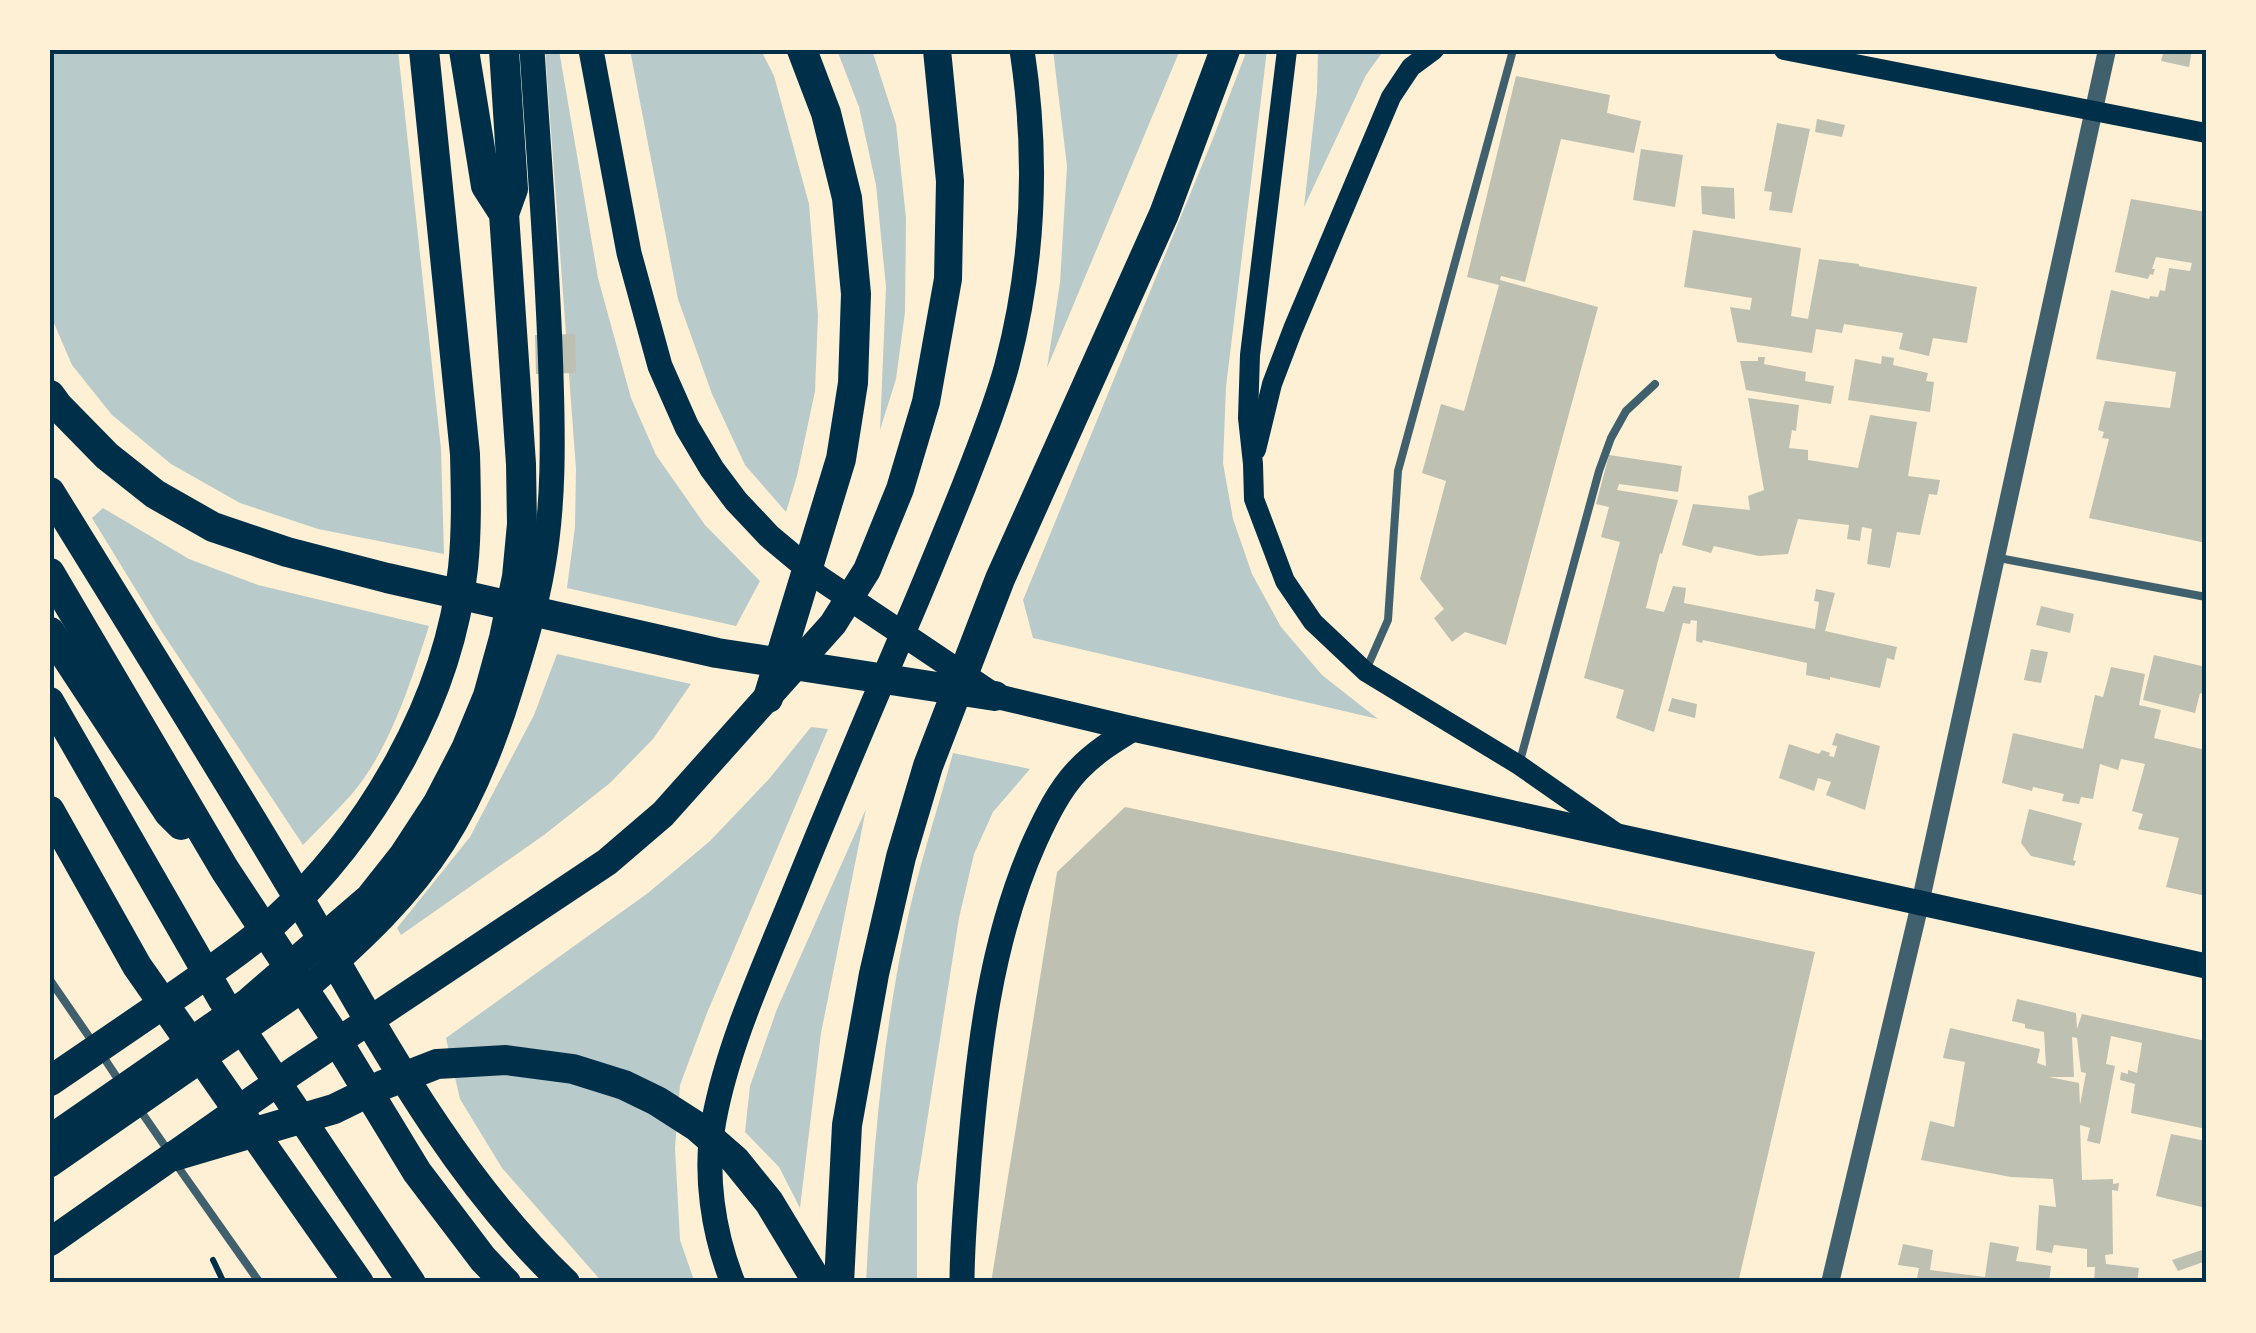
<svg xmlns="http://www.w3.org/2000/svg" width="2256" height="1333" font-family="'PT Sans',sans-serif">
<rect width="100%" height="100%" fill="#fdf0d5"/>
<g fill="#b9caca">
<polygon points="50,50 398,50 441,449 444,554 318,529 240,503 171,464 112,415 72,365 50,314"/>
<polygon points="545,50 559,50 598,278 631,398 656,455 705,525 760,581 736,626 567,588 575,527 576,469"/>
<polygon points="630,50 761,50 774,76 809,204 818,315 815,391 797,476 786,512 745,465 712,394 678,299"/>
<polygon points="837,50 872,50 896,124 906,218 905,312 896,379 880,430 886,287 876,185 859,107"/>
<polygon points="1053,50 1180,50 1047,368 1060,283 1067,166"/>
<polygon points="1247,50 1267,50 1226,387 1223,463 1233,519 1252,574 1281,627 1322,675 1378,719 1033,638 1023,600 1212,141"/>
<polygon points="1318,50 1384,50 1366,75 1304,207 1317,92"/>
<path d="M103 508 189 559 258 585 429 626C411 681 390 750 351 795 336 812 319 828 303 845L160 629 92 518Z"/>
<polygon points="557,654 691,684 653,739 610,783 544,835 401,935 397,928 470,837 534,715"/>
<polygon points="811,727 828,729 707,1013 680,1085 675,1148 680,1240 695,1283 603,1283 502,1168 460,1099 446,1038 648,893 710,841 769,779"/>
<path d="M953 753 1030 769 993 812 974 854 959 918 917 1185V1283H866C872 1165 881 1047 905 931 917 871 937 812 953 753Z"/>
<polygon points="866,809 821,1033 800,1208 779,1167 745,1132 750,1086 777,1009"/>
</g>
<polygon fill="#fdf0d5" points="50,1171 54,1173 126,1273 112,1283 50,1283"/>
<g fill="#bec0b2" fill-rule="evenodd">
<polygon points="2164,50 2192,50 2189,67 2161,61"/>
<polygon points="1516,76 1610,95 1607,113 1641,121 1634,153 1561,139 1525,282 1501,276 1500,280 1598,307 1506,645 1465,632 1452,642 1434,618 1444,609 1420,579 1446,481 1422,473 1441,404 1464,411 1499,285 1467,277"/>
<polygon points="1817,119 1845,125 1842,137 1815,132"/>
<polygon points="1777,123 1810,129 1792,213 1769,210 1772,192 1764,191"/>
<polygon points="1641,149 1683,155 1675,207 1633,200"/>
<polygon points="1701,186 1734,188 1735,219 1702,214"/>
<polygon points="2131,199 2206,212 2206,543 2089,518 2109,439 2102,438 2104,432 2098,430 2105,401 2170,408 2176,372 2096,359 2111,290 2149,299 2150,296 2158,297 2160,290 2165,291 2169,268 2190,271 2192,263 2156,257 2152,269 2155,269 2153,275 2150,274 2148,279 2115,272"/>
<polygon points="1693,230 1801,248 1791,316 1808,319 1819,259 1859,264 1859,266 1977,287 1967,343 1933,338 1929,356 1899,349 1903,333 1844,324 1842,333 1816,329 1812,353 1737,342 1730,307 1750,310 1752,298 1684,287"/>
<polygon points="575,334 576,373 536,374 535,335"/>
<polygon points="1882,356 1894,358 1893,365 1928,373 1926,381 1934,382 1930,412 1848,400 1855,359 1881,364"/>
<polygon points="1758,357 1765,357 1764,364 1806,372 1805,381 1834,386 1831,404 1746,390 1740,361 1758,361"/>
<polygon points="1748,398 1799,405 1796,431 1792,430 1789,448 1808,450 1808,460 1858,468 1870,415 1917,422 1908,476 1940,480 1937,495 1929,494 1920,535 1897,532 1890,568 1867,564 1872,529 1862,527 1860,541 1847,539 1849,525 1798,519 1788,554 1759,556 1714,546 1711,553 1682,545 1693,504 1750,510 1748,496 1764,490"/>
<polygon points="1609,455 1682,466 1678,492 1619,484 1617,490 1678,500 1662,554 1660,553 1646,608 1664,612 1673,586 1686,588 1684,603 1815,629 1819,602 1814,601 1816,589 1835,593 1825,631 1897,647 1894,660 1887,658 1880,688 1830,677 1830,680 1806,675 1807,663 1703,640 1702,643 1696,641 1697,621 1691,620 1690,624 1683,623 1654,732 1616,718 1624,690 1584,678 1620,542 1601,537 1609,507 1596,504"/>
<polygon points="2041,606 2074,614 2070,633 2036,625"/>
<polygon points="2031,649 2048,652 2041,683 2024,680"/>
<polygon points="2154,655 2206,667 2206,695 2200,693 2195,713 2143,700"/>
<polygon points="2111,667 2145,674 2139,705 2161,710 2154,738 2206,750 2206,896 2166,887 2179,838 2138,829 2143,814 2132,811 2145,764 2121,759 2118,770 2100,764 2093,799 2081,797 2079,804 2062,801 2064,794 2033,787 2032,791 2002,783 2013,733 2083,749 2095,695 2103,697"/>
<polygon points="1672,698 1697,704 1695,718 1668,711"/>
<polygon points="1836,733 1880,746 1865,810 1826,795 1831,782 1818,778 1814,791 1779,778 1789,744 1819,754 1822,750 1830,753 1829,756 1834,757 1837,746 1832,745"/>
<polygon points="1125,807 1815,952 1738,1283 991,1283 1057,872"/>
<polygon points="2029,809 2082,823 2073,860 2076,861 2074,866 2031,856 2021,843"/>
<path d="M2017 999 2076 1013 2077 1029 2082 1014 2206 1041V1129L2131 1113 2135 1084 2120 1080 2121 1072 2128 1074V1070L2137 1073 2142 1043 2111 1036 2106 1064 2115 1066 2100 1144 2087 1141 2090 1128 2080 1125 2082 1180 2113 1179V1184L2119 1183 2118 1191 2112 1190 2113 1254 2105 1255 2106 1264 2139 1268 2137 1283H2094L2095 1267H2087V1249L2054 1245 2052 1253 2036 1250 2039 1205 2056 1207 2053 1179 2011 1177 1921 1160 1930 1121 1954 1127 1965 1062 1943 1058 1950 1028 2040 1049 2037 1063 2046 1066 2044 1032 2025 1028V1024L2012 1021ZM2072 1037 2077 1038 2081 1072 2086 1073 2080 1105 2079 1083 2049 1077H2074Z"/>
<polygon points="2171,1134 2206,1141 2206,1208 2156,1196"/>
<polygon points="1990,1242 2019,1247 2016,1261 2051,1266 2049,1283 1916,1283 1919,1268 1898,1265 1903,1244 1933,1250 1930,1270 1985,1277"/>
<polygon points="2202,1250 2206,1253 2206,1261 2178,1271 2172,1260"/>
</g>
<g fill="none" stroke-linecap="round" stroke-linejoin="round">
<polyline stroke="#003049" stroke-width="6" points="213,1260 224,1283"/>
<g stroke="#3f606c" stroke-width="8">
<polyline points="1999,558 2206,597"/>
<polyline points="1366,670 1388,620 1398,471 1513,50"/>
<polyline points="1520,761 1599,471 1611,438 1626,411 1655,384"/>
<polyline points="50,980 92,1041"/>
<polyline points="100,1052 120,1082"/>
<polyline points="140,1110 169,1152"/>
<polyline points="176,1164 260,1283"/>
</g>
<polyline stroke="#3f606c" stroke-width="18" points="1830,1283 1920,904 2107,50"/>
<g stroke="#003049" stroke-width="20">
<polyline points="1287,50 1250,355 1248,418 1253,464 1254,499 1285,581 1313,622 1366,672 1519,765 1615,832"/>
<polyline points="1784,50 2206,133"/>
<polyline points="1256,450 1272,384 1293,329 1391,97 1411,67 1434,50"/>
</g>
<g stroke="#003049" stroke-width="25">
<polyline points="591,50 629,253 660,366 687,427 712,469 736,501 769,536 818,577 995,696 1133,729 2206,966"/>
<path d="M50 1165 314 982C361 941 409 896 443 843 473 797 494 743 510 691 523 650 536 608 543 566 554 503 553 439 551 376 548 267 539 159 532 50"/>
<path d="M733 1283C713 1233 704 1173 714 1120 728 1045 763 969 792 898 829 807 867 717 906 626 926 580 945 533 964 486 979 447 996 406 1007 365 1034 262 1038 155 1022 50"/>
<path d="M962 1283C962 1242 966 1202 969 1161 978 1053 990 941 1035 841 1046 817 1059 790 1078 770 1094 753 1113 741 1133 729"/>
</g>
<g stroke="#003049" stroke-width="28">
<polyline points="50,701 222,1000 412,1283"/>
<polyline points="50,1242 295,1070 607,862 663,814 833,624 867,570 900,489 926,402 948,279 950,181 937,50"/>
</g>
<g stroke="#003049" stroke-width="30">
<polyline points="504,214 513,189 504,50"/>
<polyline points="50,395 58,406 107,456 155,494 213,527 287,552 387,578 717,653 995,696"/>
<path d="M50 492C132 625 215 758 295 892 375 1028 449 1173 565 1283"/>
<polyline points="50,573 225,870 330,1029 417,1172 483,1259 506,1283"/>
<polyline points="50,632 169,813 181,825"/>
<polyline points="768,698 841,459 853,383 856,294 847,198 826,113 802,50"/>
<polyline points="50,811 137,966 359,1283"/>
<path d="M50 1081C94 1051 138 1021 182 991 213 969 245 948 273 923 371 834 449 700 463 568 467 530 466 492 465 454L424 50"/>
<polyline points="50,1140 248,1003 370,898 404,855 438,803 466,749 488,696 504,638 517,577 522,524 521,464 504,214 486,186 464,50"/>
<polyline points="174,1156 334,1109 383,1085 437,1064 506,1060 573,1069 624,1085 657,1101 696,1126 735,1160 769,1202 818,1283"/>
<polyline points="839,1283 847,1125 874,974 901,857 928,766 1000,579 1164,214 1225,50"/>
</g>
</g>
<rect width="2256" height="1333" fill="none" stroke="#fdf0d5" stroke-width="105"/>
<rect x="52" y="52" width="2152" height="1228" fill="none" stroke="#003049" stroke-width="4"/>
</svg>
